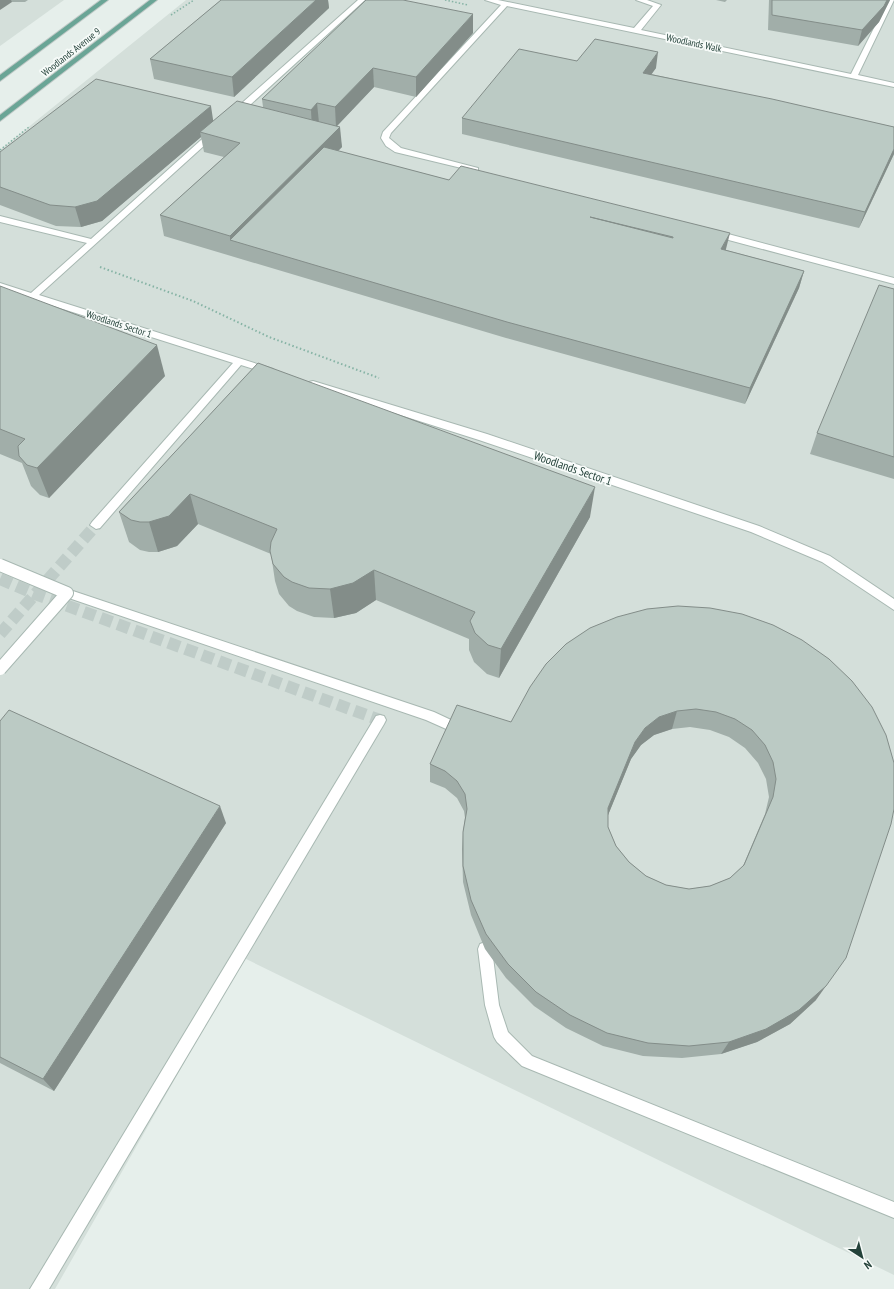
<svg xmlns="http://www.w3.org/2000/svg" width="894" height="1289" font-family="'PT Sans Narrow',sans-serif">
<rect width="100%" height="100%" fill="#e6efeb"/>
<g fill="#d4dfda">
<polygon points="0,0 64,0 0,46"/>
<polygon points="186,0 894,0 894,1275 244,958 55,1289 0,1289 0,150"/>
</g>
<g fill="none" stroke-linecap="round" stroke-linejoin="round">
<g stroke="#bfccc8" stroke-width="12" stroke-dasharray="12 6" stroke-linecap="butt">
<polyline points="0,579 35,594 380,720"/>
<polyline points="0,634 96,525"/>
</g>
<g stroke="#a8b8b2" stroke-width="2">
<g id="minor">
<polygon points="358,0 365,0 239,115 233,115 233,111"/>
<polygon points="485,0 498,0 634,28 653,6 636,0 647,0 661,5 641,30 851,74 888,0 894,0 858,75 894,83 894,87 507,6 391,133 389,138 401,148 478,168 478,172 395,152 386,146 381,138 383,132 501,5"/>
<polygon points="210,132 217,134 39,295 273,369 275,371 270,374 241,365 100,528 96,529 90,525 92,522 233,363 0,289 0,283 31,293 87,243 0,222 0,216 91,239"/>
<polygon points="713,230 894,278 894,284 710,235 710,231"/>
<polygon points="313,381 487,434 759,526 830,556 894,599 894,610 822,562 751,532 479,440 309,386 308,384 309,382"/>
<polygon points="67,589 434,712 466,727 468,731 466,735 462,736 426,720 63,596 61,593 63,590"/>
<polygon points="380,715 384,716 386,720 384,724 49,1289 30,1289 376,716"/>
<polygon points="485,942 490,944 492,949 499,1005 508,1032 532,1056 894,1202 894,1218 522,1066 497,1042 494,1037 485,1005 478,949 480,944"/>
</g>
</g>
<g stroke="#c2cac8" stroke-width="2">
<g id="major">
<polygon points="101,0 108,0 0,81 0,75"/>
<polygon points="150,0 157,0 0,121 0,115"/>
</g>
</g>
<g stroke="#86b3a5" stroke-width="1.5" stroke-dasharray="1.5 2" stroke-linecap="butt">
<polyline points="445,0 468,5"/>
<polyline points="171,15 194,0"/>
<polyline points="0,150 29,127"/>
</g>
<polyline stroke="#86b3a5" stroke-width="2" stroke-dasharray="1.5 2.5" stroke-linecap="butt" points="100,267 193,301 269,337 379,378"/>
<use href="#minor" fill="#fff" fill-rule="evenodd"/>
<use href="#major" fill="#6aa596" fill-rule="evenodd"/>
<g stroke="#a8b8b2" stroke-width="14" stroke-linecap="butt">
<polyline id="minor-bridge" points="0,565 67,593 0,669"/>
</g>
<use href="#minor-bridge" stroke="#fff" stroke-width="12"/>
</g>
<g fill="#a1aea9" fill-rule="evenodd">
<polygon points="0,0 28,0 25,2 12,2"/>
<polygon points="221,0 328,0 329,8 234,97 154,79 150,59"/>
<polygon points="716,0 727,0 725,2"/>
<polygon points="769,0 890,0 879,22 858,46 768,30"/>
<polygon points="473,33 416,97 374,87 337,126 342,147 338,151 449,180 726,249 726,250 804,271 799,288 745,404 506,338 164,236 160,215 224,157 204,152 201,137 102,221 81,227 56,226 0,205 0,152 213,121 263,107 262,99"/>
<polygon points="577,61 656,68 651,74 894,127 894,154 859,228 462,134 462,118"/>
<polygon points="0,286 165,376 49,498 40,495 31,486 22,463 0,454"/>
<polygon points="894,289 894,479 810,454 817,433"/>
<polygon points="258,363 590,517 499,678 487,674 474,662 469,650 469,639 376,600 356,613 334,618 314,617 297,611 289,606 279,594 275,581 271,554 198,524 177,546 158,552 149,552 140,550 129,542 119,512"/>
<path d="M773 625 816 1000 790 1024 757 1042 721 1054 682 1058 643 1056 603 1046 566 1028 534 1006 506 978 485 949 471 915 463 882 462 849 463 832 465 818 464 811 457 798 445 788 430 782V764L511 722ZM690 727 710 730 729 737 745 748 758 763 766 779 769 797 765 814 743 866 730 878 710 886 689 889 666 885 646 876 629 862 616 846 608 827V815L631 759 641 745 654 735 672 729Z"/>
<polygon points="0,721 226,823 54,1091 0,1063"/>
</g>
<g fill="#838d89">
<polygon points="0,0 11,0 12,2 0,10"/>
<polygon points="316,0 328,0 329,8 234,97 232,77"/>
<polygon points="887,0 890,0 879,22 858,46 862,30"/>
<polygon points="473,14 473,33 416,97 416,77"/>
<polygon points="658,52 656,68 641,89 643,73"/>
<polygon points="373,68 374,87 336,127 335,107"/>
<polygon points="317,103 319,123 312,130 311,110"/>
<polygon points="211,106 214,126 200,132 201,137 102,221 81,227 75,207"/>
<polygon points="340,127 342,147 245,244 230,240 230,236"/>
<polygon points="894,149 894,154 859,228 865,212"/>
<polygon points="730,233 726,249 717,265 721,249"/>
<polygon points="804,271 799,288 745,404 750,388"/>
<polygon points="157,345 165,376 49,498 37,468"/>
<polygon points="595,487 590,517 499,678 501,649"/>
<polygon points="190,494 198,524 177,546 158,552 149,522"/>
<polygon points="374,570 376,600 356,613 334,618 330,589"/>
<polygon points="677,711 672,729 654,735 641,745 631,759 604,825 608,808 635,742 645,728 659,717"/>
<polygon points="220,806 226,823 54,1091 43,1079"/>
<polygon points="826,986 816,1000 790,1024 757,1042 721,1054 729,1042"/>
</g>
<g fill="#bbcac4" stroke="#838d89" fill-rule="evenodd">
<polygon points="221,0 316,0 232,77 150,59"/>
<polygon points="366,0 403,0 473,14 416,77 373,68 335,107 317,103 311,110 262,99"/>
<polygon points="772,0 887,0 884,6 862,30 772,15"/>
<polygon points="595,39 658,52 643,73 772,99 894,127 894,149 865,212 462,118 519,49 577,61"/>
<polygon points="96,79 211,106 97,201 75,207 50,205 0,187 0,152"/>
<polygon points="237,101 340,127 230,236 160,215 240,143 200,132"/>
<path d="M324 147 449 180 461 166 730 233 721 249 804 271 750 388 507 322 230 240ZM590 217 673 237V238Z"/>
<polygon points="879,285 894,289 894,457 817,433"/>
<polygon points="0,286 157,345 37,468 27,465 19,456 18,446 25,439 0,429"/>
<polygon points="258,363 595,487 501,649 488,645 475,633 470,621 475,612 374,570 353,583 330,589 309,588 292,582 284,577 273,564 270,551 271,542 277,529 190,494 169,516 149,522 140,522 131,520 119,512"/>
<path d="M678 606 710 608 742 614 773 625 802 640 829 659 852 681 872 707 886 735 894 763V809L891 824 846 958 826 986 799 1010 766 1029 729 1042 689 1046 648 1043 607 1033 570 1015 536 992 508 964 486 934 471 900 463 866V832L467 809 465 794 457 781 445 771 430 764 457 705 511 722 530 687 546 664 566 644 590 628 617 617 647 609ZM696 709 716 712 735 719 752 730 765 745 773 762 776 779 773 797 744 865 730 878 710 886 689 889 666 885 646 876 629 862 616 846 608 827V808L635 742 645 728 659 717 677 711Z"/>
<polygon points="9,710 220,806 43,1079 0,1057 0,721"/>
</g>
<g text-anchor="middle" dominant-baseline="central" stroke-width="3.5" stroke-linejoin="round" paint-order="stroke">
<g font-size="10" fill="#24423a" stroke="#f7fbf9">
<text transform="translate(694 43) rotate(12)">Woodlands Walk</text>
<text transform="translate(71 52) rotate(-38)">Woodlands Avenue 9</text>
<text transform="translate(119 324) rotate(18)">Woodlands Sector 1</text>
</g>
<g font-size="12" fill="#24423a" stroke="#f7fbf9">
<text transform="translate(573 468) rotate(19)">Woodlands Sector 1</text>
</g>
</g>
<g transform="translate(862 1257) rotate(144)" stroke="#f7fbf9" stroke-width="3" paint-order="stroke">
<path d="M0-3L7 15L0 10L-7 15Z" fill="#24423a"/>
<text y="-6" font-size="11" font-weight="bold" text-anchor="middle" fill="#24423a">N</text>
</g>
</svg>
